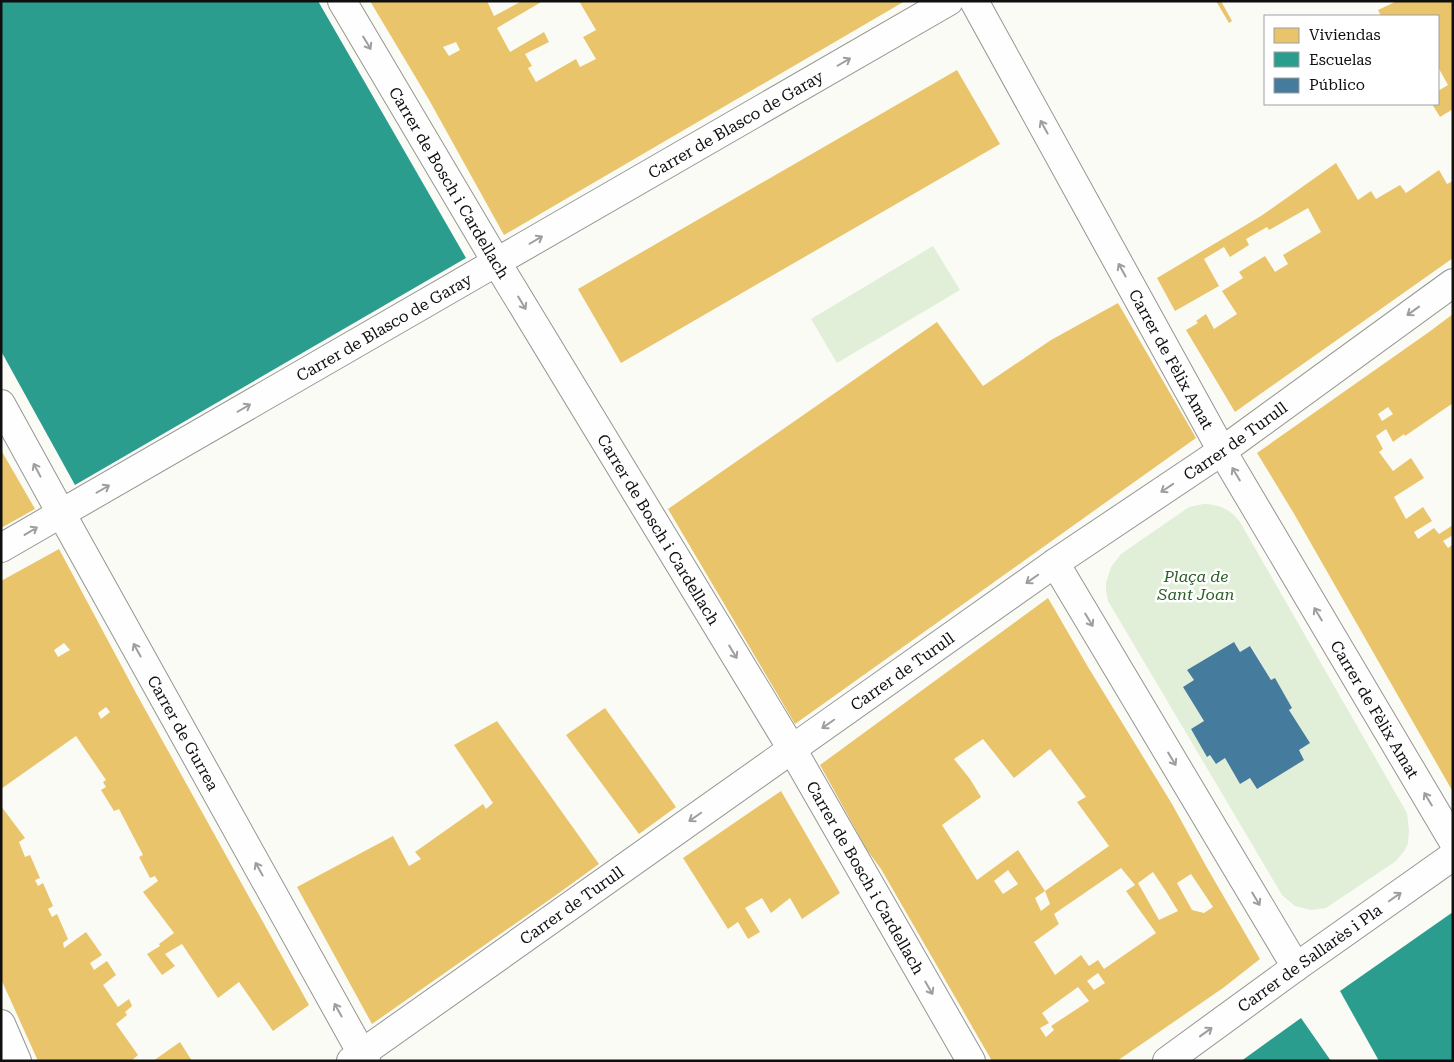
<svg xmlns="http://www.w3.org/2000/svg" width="1454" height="1062" font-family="'Roboto Serif',serif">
<rect width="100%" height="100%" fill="#fbfbf6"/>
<g fill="#e2efd8" fill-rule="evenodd">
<polygon points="933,246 960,290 837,363 811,319"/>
<path d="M1203 504C1218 504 1231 509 1240 522L1407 813 1409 830 1408 843 1405 850 1396 861 1326 908 1311 910 1295 906 1282 895 1108 601 1106 591V583L1111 567 1121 554 1189 507ZM1234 642 1240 652 1251 646 1271 680 1292 708 1289 710 1309 743 1299 750 1304 760 1257 788 1250 778 1240 784 1225 758 1216 764 1210 755 1207 756 1191 729 1204 721 1183 687 1194 680 1188 670Z"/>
</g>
<g fill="#e9c46a" fill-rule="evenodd">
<path d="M370 1H487L494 16 522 1H543L497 28 510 52 544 32 549 42 525 54 532 66 528 68 536 82 576 59 580 67 596 59 583 37 596 30 579 1H905L504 235 428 98ZM456 42 460 50 449 56 443 47Z"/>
<polygon points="1216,1 1221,1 1232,21 1229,23"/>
<polygon points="1397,1 1453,1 1453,109 1440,117 1432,104 1438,104 1438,91 1448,85 1438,67 1438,16 1381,16 1378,10"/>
<polygon points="957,70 1000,144 621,363 578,289"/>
<polygon points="1336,163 1358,200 1371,191 1376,199 1400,185 1406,193 1439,170 1447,184 1453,181 1453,258 1235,412 1186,330 1198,323 1196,321 1206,314 1214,329 1237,314 1222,291 1243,278 1239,272 1265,256 1275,272 1288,264 1283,255 1321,232 1308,208 1269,230 1267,227 1246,239 1249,245 1230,257 1224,247 1204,259 1219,286 1175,311 1157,278 1261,216"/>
<polygon points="1118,303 1196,438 795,724 668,509 937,322 983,386 1051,340"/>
<path d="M1453 314V403L1405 436 1404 434 1393 442 1386 429 1376 436 1383 449 1379 452 1393 471 1411 458 1424 478 1394 497 1406 519 1423 507 1432 521 1414 532 1418 539 1434 528 1439 534 1453 525V535L1443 541 1448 548 1452 545 1453 547V792L1293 512 1257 453 1429 332ZM1388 407 1393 414 1382 421 1378 414Z"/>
<polygon points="1,450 35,509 1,528"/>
<path d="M59 549 136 693 309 1005 273 1031 239 982 218 998 182 944 165 954 175 966 162 975 147 954 160 946 159 944 174 933 143 892 158 881 155 876 150 878 139 857 143 855 119 809 114 811 101 790 106 787 103 782 106 780 76 736 1 789V581ZM64 643 70 650 58 657 54 650ZM106 707 110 712 101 719 98 713Z"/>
<path d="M1048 598 1088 667 1172 804 1206 866 1260 959 1223 988 1117 1061H992L881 869 867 850 820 765ZM983 739 1014 778 1050 749 1086 797 1077 802 1109 846 1045 891 1050 904 1041 911 1035 898 1045 891 1018 850 977 880 942 825 981 797 970 779 954 759ZM1121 868 1135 885 1126 891 1156 933 1104 969 1098 960 1089 966 1081 955 1055 975 1034 942 1059 924 1054 914ZM1008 870 1018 884 1003 894 994 881ZM1153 872 1165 890 1178 911 1159 920 1138 883ZM1191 874 1213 907 1204 913 1192 910 1177 883ZM1098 973 1105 983 1094 990 1087 981ZM1078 987 1089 1001 1051 1026 1054 1030 1046 1037 1040 1028 1049 1023 1042 1013Z"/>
<polygon points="605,708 676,807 639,834 566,735"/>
<polygon points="497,721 599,864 559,893 372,1024 297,887 393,836 409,866 421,859 415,852 483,804 486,809 493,803 454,745"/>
<polygon points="781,791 840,893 802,919 790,898 771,913 762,898 745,908 760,932 748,939 738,922 728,929 683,858"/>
<polygon points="1,806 25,838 19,842 25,857 30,855 40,878 35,880 38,886 43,883 53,906 48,909 52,917 57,914 68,939 63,943 64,948 86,932 102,955 90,963 94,970 107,961 116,975 103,985 118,1007 129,999 132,1006 125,1012 127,1015 116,1024 138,1055 131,1061 38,1061 1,979"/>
<polygon points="180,1042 192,1061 153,1061"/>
</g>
<g fill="#2a9d8f">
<polygon points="1,1 318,1 466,258 75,485 1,351"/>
<polygon points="1453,912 1453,1061 1379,1061 1340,991"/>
<polygon points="1301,1018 1331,1061 1241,1061 1244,1059"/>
</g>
<polygon fill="#457b9d" points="1234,642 1240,652 1250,646 1271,680 1275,678 1292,708 1289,710 1310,743 1299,750 1304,760 1257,789 1250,778 1240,784 1225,758 1216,764 1210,755 1207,757 1191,729 1204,721 1183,687 1194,680 1187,670"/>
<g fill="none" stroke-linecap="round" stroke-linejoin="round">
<g stroke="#959593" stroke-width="30">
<g id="minor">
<path id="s1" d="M342 1 497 263 792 749 971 1061"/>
<path id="s2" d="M974 1 1222 451 1453 841"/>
<path id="s3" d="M1 404 61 513 366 1061"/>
<path id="s4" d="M1 548 949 1"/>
<polyline points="1055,563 1296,967"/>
<polyline points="1,1024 17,1061"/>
<path id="s5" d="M351 1061 1055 563 1222 451 1453 283"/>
<path id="s6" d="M1167 1061 1296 967 1453 856"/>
</g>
</g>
<use href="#minor" stroke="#fefefe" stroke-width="28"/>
</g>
<defs><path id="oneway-shaft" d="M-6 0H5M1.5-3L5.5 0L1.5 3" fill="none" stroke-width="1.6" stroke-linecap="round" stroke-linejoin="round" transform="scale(1.25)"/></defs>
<g stroke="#9e9e9e">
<use href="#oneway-shaft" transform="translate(367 43) rotate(59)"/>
<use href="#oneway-shaft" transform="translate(844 62) rotate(-30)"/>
<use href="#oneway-shaft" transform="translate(1044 127) rotate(-119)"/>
<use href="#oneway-shaft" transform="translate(536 240) rotate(-30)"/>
<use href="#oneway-shaft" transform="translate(1122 270) rotate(-119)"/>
<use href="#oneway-shaft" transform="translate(522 303) rotate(59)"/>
<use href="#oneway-shaft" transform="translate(1413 311) rotate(144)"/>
<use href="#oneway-shaft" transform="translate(244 408) rotate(-30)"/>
<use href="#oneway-shaft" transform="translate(37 470) rotate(-118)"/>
<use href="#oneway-shaft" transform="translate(1236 474) rotate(-121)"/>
<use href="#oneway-shaft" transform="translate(1167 488) rotate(146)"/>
<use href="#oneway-shaft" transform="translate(103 489) rotate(-30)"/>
<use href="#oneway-shaft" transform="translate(31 531) rotate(-31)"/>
<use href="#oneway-shaft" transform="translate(1032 579) rotate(145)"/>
<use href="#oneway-shaft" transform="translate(1318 614) rotate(-121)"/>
<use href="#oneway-shaft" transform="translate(1089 620) rotate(59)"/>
<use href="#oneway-shaft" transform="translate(137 650) rotate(-119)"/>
<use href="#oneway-shaft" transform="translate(733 652) rotate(59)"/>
<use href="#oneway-shaft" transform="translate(828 724) rotate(145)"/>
<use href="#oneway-shaft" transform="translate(1172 759) rotate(59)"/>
<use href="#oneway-shaft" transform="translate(1428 799) rotate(-121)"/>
<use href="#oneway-shaft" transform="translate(695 817) rotate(145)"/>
<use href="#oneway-shaft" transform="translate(259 869) rotate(-119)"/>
<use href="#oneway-shaft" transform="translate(1395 897) rotate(-35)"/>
<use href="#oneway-shaft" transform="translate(1256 899) rotate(59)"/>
<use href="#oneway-shaft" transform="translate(929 988) rotate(60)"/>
<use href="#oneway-shaft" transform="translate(338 1010) rotate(-119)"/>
<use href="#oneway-shaft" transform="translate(1206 1032) rotate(-36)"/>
</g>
<g text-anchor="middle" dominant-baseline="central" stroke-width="5" stroke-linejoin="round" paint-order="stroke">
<g font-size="16" fill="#0f0f0f" stroke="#fff">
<text stroke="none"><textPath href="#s4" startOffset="848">Carrer de Blasco de Garay</textPath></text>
<text stroke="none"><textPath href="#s1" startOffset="211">Carrer de Bosch i Cardellach</textPath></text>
<text stroke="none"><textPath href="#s4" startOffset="442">Carrer de Blasco de Garay</textPath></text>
<text stroke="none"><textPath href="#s2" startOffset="409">Carrer de Fèlix Amat</textPath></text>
<text stroke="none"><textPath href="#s5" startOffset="1080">Carrer de Turull</textPath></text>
<text stroke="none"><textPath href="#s1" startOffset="616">Carrer de Bosch i Cardellach</textPath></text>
<text stroke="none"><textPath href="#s5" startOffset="675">Carrer de Turull</textPath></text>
<text stroke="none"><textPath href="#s2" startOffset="814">Carrer de Fèlix Amat</textPath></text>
<text stroke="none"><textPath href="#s3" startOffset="376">Carrer de Gurrea</textPath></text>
<text stroke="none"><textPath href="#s1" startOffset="1021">Carrer de Bosch i Cardellach</textPath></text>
<text stroke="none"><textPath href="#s5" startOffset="270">Carrer de Turull</textPath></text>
<text stroke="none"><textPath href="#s6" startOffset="176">Carrer de Sallarès i Pla</textPath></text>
</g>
<g font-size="16" font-style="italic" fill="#2b6026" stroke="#fff">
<text x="1196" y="576">Plaça de<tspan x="1196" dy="18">Sant Joan</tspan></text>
</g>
</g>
<rect width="1454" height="1062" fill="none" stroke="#0f0f0f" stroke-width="5"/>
<rect x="1264" y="15" width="175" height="90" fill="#ffffff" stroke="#9f9f9f"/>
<rect x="1274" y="28" width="25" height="15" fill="#e9c46a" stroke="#9f9f9f"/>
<text x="1309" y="40" font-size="15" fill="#0f0f0f">Viviendas</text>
<rect x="1274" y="52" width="25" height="15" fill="#2a9d8f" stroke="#9f9f9f"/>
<text x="1309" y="65" font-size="15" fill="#0f0f0f">Escuelas</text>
<rect x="1274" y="78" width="25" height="15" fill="#457b9d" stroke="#9f9f9f"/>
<text x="1309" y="90" font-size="15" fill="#0f0f0f">Público</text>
</svg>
